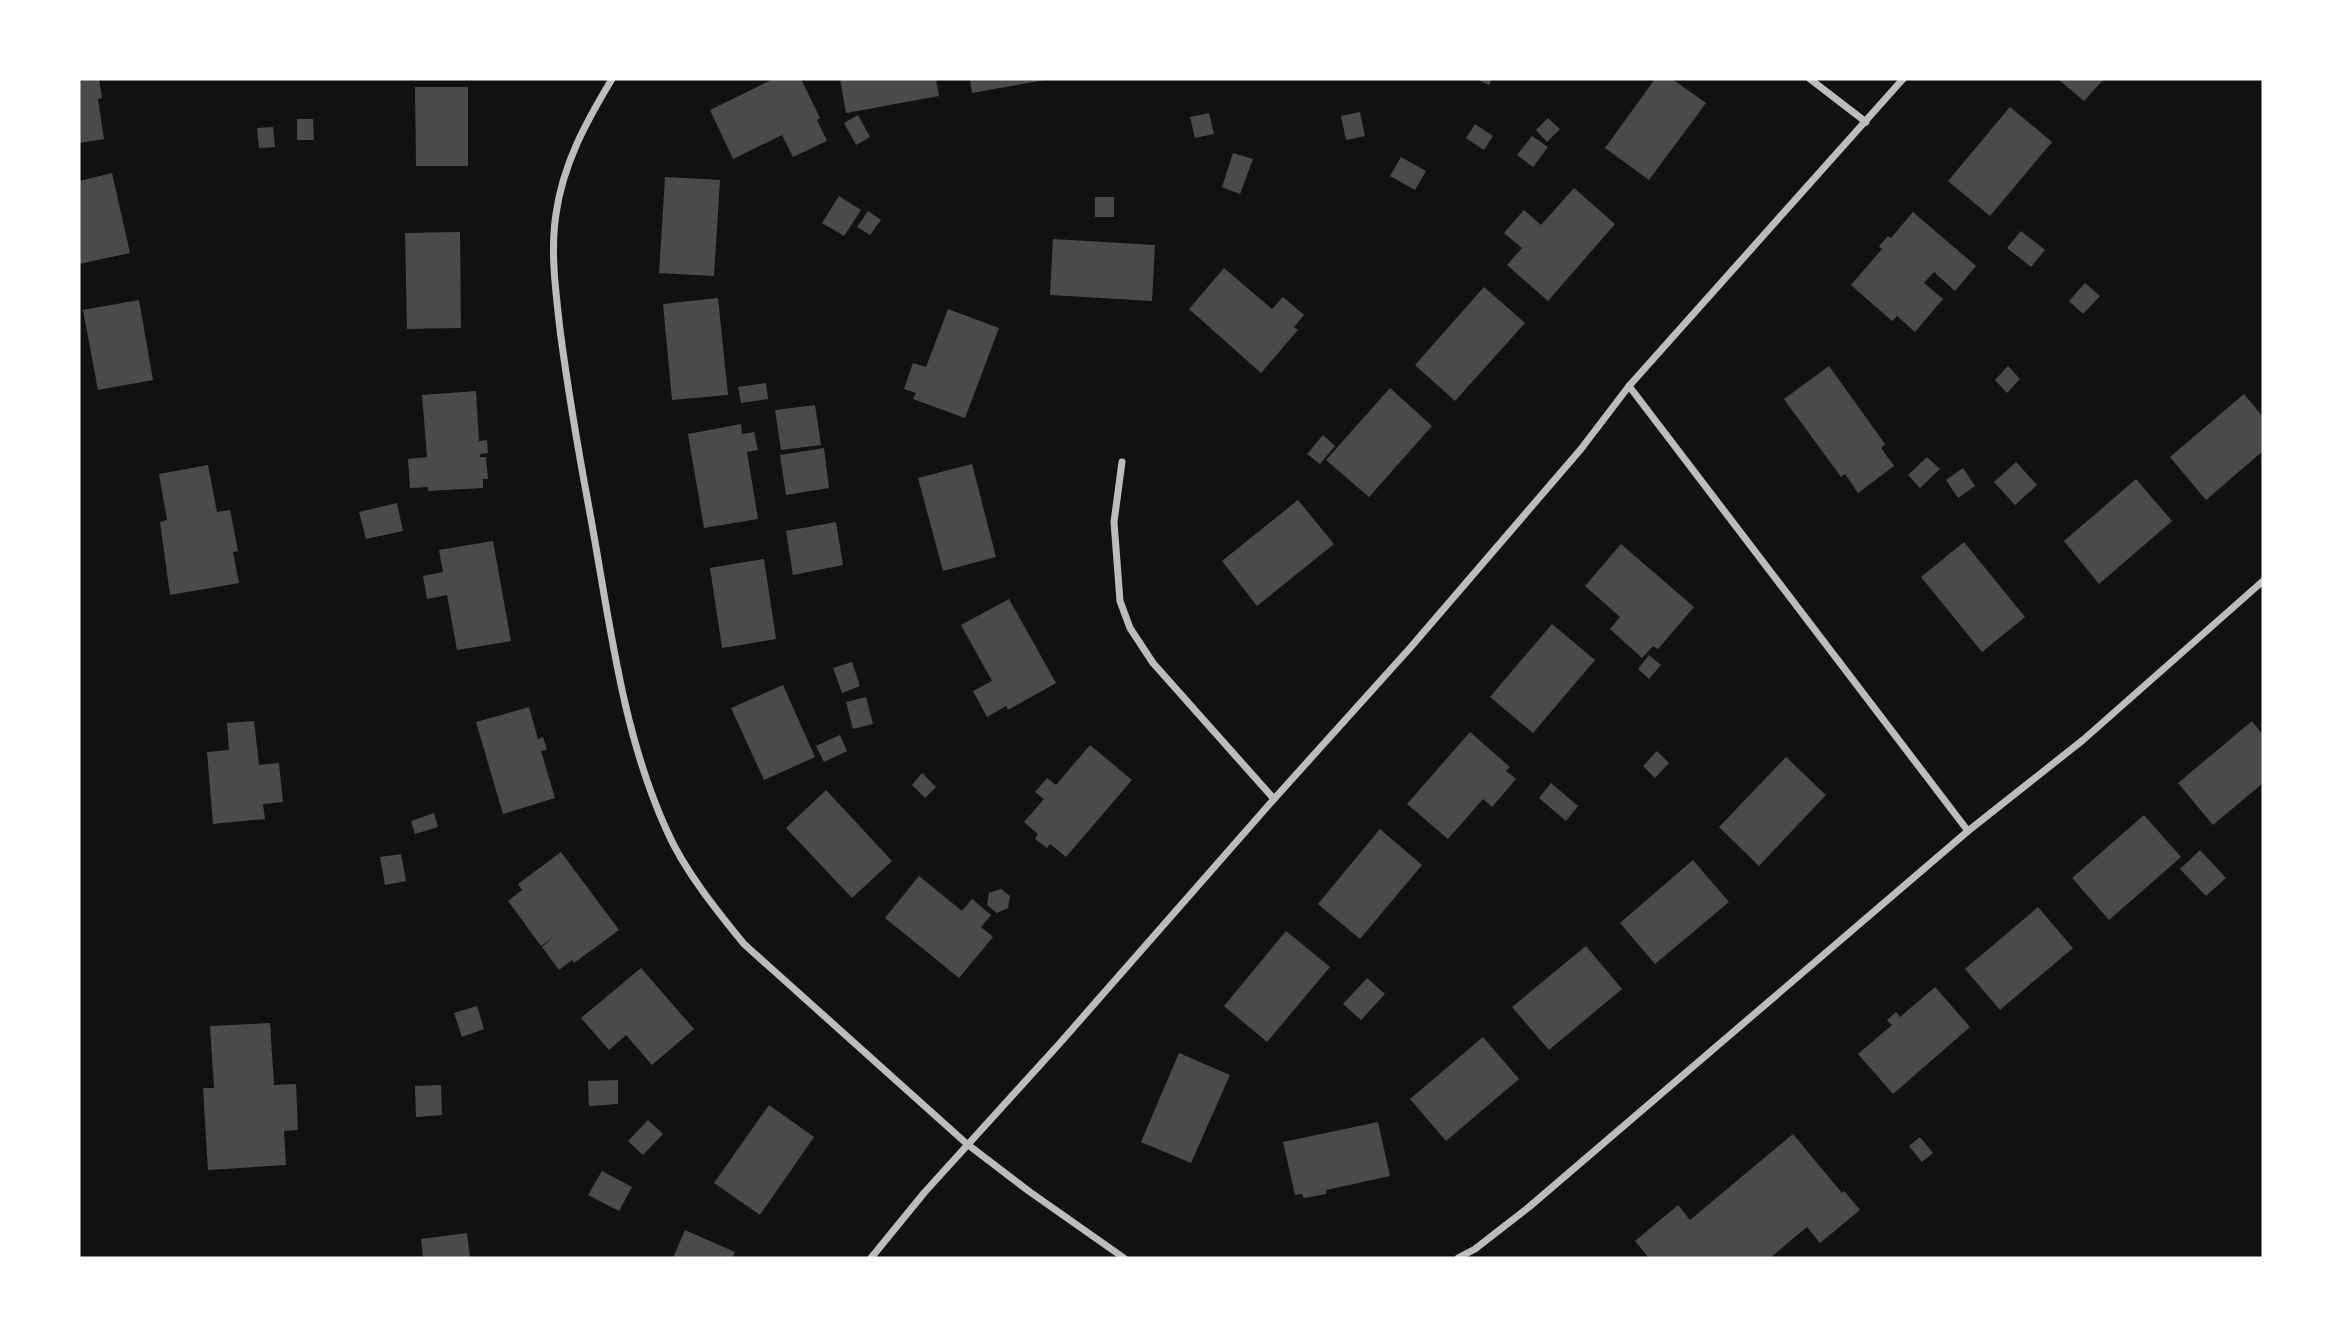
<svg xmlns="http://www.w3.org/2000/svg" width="2342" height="1337" font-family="Barlow,sans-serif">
<rect width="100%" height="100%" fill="#111"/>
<g fill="#4a4a4a">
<polygon points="79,79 99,79 102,98 98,99 104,139 79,143"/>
<polygon points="773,79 801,79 820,118 817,120 827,141 793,157 782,135 733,159 710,110"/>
<polygon points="840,79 936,79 939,96 846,113"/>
<polygon points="970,79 1045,79 1045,80 972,93"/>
<polygon points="1476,79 1492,79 1489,85"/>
<polygon points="1655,79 1672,79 1706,103 1649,180 1605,148"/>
<polygon points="2058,79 2104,79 2084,101"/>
<polygon points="415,87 468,87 468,166 416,166"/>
<polygon points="2010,107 2052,142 1990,216 1948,181"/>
<polygon points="1360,112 1365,136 1346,140 1341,116"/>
<polygon points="1209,113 1214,134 1195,138 1190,117"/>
<polygon points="858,115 870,137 856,145 844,123"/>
<polygon points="1548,118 1560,129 1547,142 1536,130"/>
<polygon points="297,119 313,119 314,140 297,140"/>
<polygon points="1475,124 1493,136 1484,150 1466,138"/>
<polygon points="273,127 275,147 259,148 257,128"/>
<polygon points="1532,136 1548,147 1533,167 1517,155"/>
<polygon points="1233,153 1253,159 1240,194 1222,187"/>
<polygon points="1401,157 1426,171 1415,190 1390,176"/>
<polygon points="112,173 130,253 79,264 79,181"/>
<polygon points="665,177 720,180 714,276 659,273"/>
<polygon points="1574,188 1615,224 1548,301 1507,265 1522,248 1504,233 1524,210 1541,225"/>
<polygon points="839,196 861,210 844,236 822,223"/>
<rect x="1095" y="197" width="19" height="20"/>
<polygon points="868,211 881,220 870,235 857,227"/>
<polygon points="1913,212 1976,266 1955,291 1934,272 1924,283 1943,299 1915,332 1897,316 1892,321 1851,285 1882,249 1879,246 1888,236 1891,238"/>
<polygon points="2021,231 2045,250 2031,267 2007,248"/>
<polygon points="460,232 461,328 407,329 405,233"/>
<polygon points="1053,239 1155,245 1152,301 1050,295"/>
<polygon points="1224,268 1272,309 1283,297 1304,315 1294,327 1298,330 1261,373 1189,309"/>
<polygon points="2085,283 2100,296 2083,314 2069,301"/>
<polygon points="1484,287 1525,323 1455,401 1415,365"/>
<polygon points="718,298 728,395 672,400 663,304"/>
<polygon points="139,300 153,380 98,390 83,310"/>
<polygon points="948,309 999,328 965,418 913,399 916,393 904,389 913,363 926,367"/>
<polygon points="1829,366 1885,444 1881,448 1894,466 1858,493 1845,474 1841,477 1784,399"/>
<polygon points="2008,366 2020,379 2007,393 1995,380"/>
<polygon points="766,383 768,399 741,403 738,387"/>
<polygon points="1390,388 1432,426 1369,497 1326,460"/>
<polygon points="476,391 479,441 487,440 488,453 480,454 480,457 486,457 488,479 483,479 483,488 428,491 428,487 410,488 408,459 427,457 422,395"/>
<polygon points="2244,394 2263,417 2263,451 2206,500 2170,457"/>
<polygon points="815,405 821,445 781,450 775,410"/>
<polygon points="741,424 742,434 754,432 758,450 747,452 758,519 704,528 688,434"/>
<polygon points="1323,435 1335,446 1320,464 1307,454"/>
<polygon points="824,448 829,488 786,495 780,455"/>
<polygon points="1927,457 1940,469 1920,488 1908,475"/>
<polygon points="2016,462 2037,485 2015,505 1994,482"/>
<polygon points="972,464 996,557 943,571 918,478"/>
<polygon points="208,465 217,512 230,510 238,551 233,552 239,583 170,595 160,522 167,520 159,474"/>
<polygon points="1963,468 1975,486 1958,498 1946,480"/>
<polygon points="2136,479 2172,521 2099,584 2064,541"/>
<polygon points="1298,500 1334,544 1257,606 1222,561"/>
<polygon points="397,503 403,531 366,539 359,512"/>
<polygon points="836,522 843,565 793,575 786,531"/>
<polygon points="493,541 511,641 457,650 447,595 427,599 423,576 443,572 439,550"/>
<polygon points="1964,542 2025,617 1982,652 1921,577"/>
<polygon points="1621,544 1694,607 1658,649 1653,646 1642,658 1610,629 1620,617 1585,586"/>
<polygon points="764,559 776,639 722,648 710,568"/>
<polygon points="1009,599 1056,683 1008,710 1006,706 987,717 973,691 992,681 961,625"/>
<polygon points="1552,624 1595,660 1533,733 1490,697"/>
<polygon points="1649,655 1661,665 1649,679 1638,669"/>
<polygon points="852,662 860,686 842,693 833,668"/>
<polygon points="783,685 815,757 764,780 731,708"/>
<polygon points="866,697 873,724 853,729 846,702"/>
<polygon points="529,707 538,739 543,737 547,750 541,751 555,798 503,814 476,722"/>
<polygon points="254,721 259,765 279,763 283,802 263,804 265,819 213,824 207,752 229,750 227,723"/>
<polygon points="2252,721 2263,735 2263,783 2213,825 2178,783"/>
<polygon points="1470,732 1510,767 1506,771 1516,779 1492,807 1483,799 1448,839 1407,804"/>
<polygon points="840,735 847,751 824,762 816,746"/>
<polygon points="1090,745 1132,780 1066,857 1050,844 1047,848 1035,839 1038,834 1024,822 1044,799 1035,792 1047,778 1056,785"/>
<polygon points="1657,751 1669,763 1655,778 1643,766"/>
<polygon points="1786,757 1826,795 1759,866 1719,827"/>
<polygon points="922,773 936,787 925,798 912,785"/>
<polygon points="1551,783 1578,806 1566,821 1539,798"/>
<polygon points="826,790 892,861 852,898 786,828"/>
<polygon points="434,813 438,827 415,834 411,821"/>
<polygon points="2144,815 2181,857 2109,920 2072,878"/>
<polygon points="1380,829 1422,865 1360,939 1318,904"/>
<polygon points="2200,850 2226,878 2206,896 2180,869"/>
<polygon points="561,852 619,930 574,963 572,960 559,970 542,947 555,936 541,946 508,901 522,890 518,884"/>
<polygon points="401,854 406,881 385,885 380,857"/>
<polygon points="1693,860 1729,902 1655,964 1620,923"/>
<polygon points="919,876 962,911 972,899 991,915 981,927 993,937 959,978 885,918"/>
<polygon points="1001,889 1010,896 1008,908 997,913 987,905 989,893"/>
<polygon points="2038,907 2073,948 2000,1010 1965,969"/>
<polygon points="1286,931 1330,967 1267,1042 1224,1006"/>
<polygon points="1586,946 1622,989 1549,1050 1512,1007"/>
<polygon points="641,968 694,1029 652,1065 626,1035 609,1050 581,1018"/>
<polygon points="1367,978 1385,994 1361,1020 1343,1004"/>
<polygon points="1935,987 1970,1027 1893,1094 1858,1054 1892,1025 1887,1020 1896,1012 1900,1017"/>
<polygon points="477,1006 484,1029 462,1037 454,1013"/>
<polygon points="270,1023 274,1085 296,1084 298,1130 284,1131 286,1165 208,1170 203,1088 214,1088 210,1026"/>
<polygon points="1483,1037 1519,1079 1446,1141 1410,1099"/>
<polygon points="1179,1053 1230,1075 1191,1163 1141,1142"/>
<polygon points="618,1080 618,1104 589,1106 588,1081"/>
<polygon points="441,1085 442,1115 416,1117 415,1086"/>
<polygon points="769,1105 814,1137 760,1215 714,1183"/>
<polygon points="648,1120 663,1134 643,1155 628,1141"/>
<polygon points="1378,1122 1390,1176 1326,1190 1326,1194 1304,1198 1302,1194 1295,1195 1283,1142"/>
<polygon points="1793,1134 1842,1193 1844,1191 1860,1210 1820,1243 1807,1227 1770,1258 1649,1258 1635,1241 1678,1205 1690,1220"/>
<polygon points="1920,1137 1933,1153 1922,1162 1909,1146"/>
<polygon points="602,1171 632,1187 619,1211 588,1195"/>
<polygon points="685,1230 735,1252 732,1258 673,1258"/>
<polygon points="467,1233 470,1258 423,1258 421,1239"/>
</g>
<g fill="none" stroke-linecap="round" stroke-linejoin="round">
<g stroke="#bcbcbc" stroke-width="7">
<path d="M612 79C586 122 563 164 556 214 550 253 556 292 560 330 568 390 578 449 589 508 609 615 621 731 667 831 684 870 717 911 744 944L967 1144 1030 1192 1124 1258"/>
<polyline points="1810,79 1866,122"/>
<polyline points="1629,386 1968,831"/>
<polyline points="1122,462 1114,522 1120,601 1130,628 1153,663 1274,799"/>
<polyline points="871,1258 924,1193 1060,1043 1274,799 1410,648 1581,449 1629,386 1903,79"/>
<polyline points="1458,1258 1475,1249 1529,1207 1968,831 2083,740 2263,581"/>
</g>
</g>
<rect width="2342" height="1337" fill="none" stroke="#ffffff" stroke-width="161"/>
</svg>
